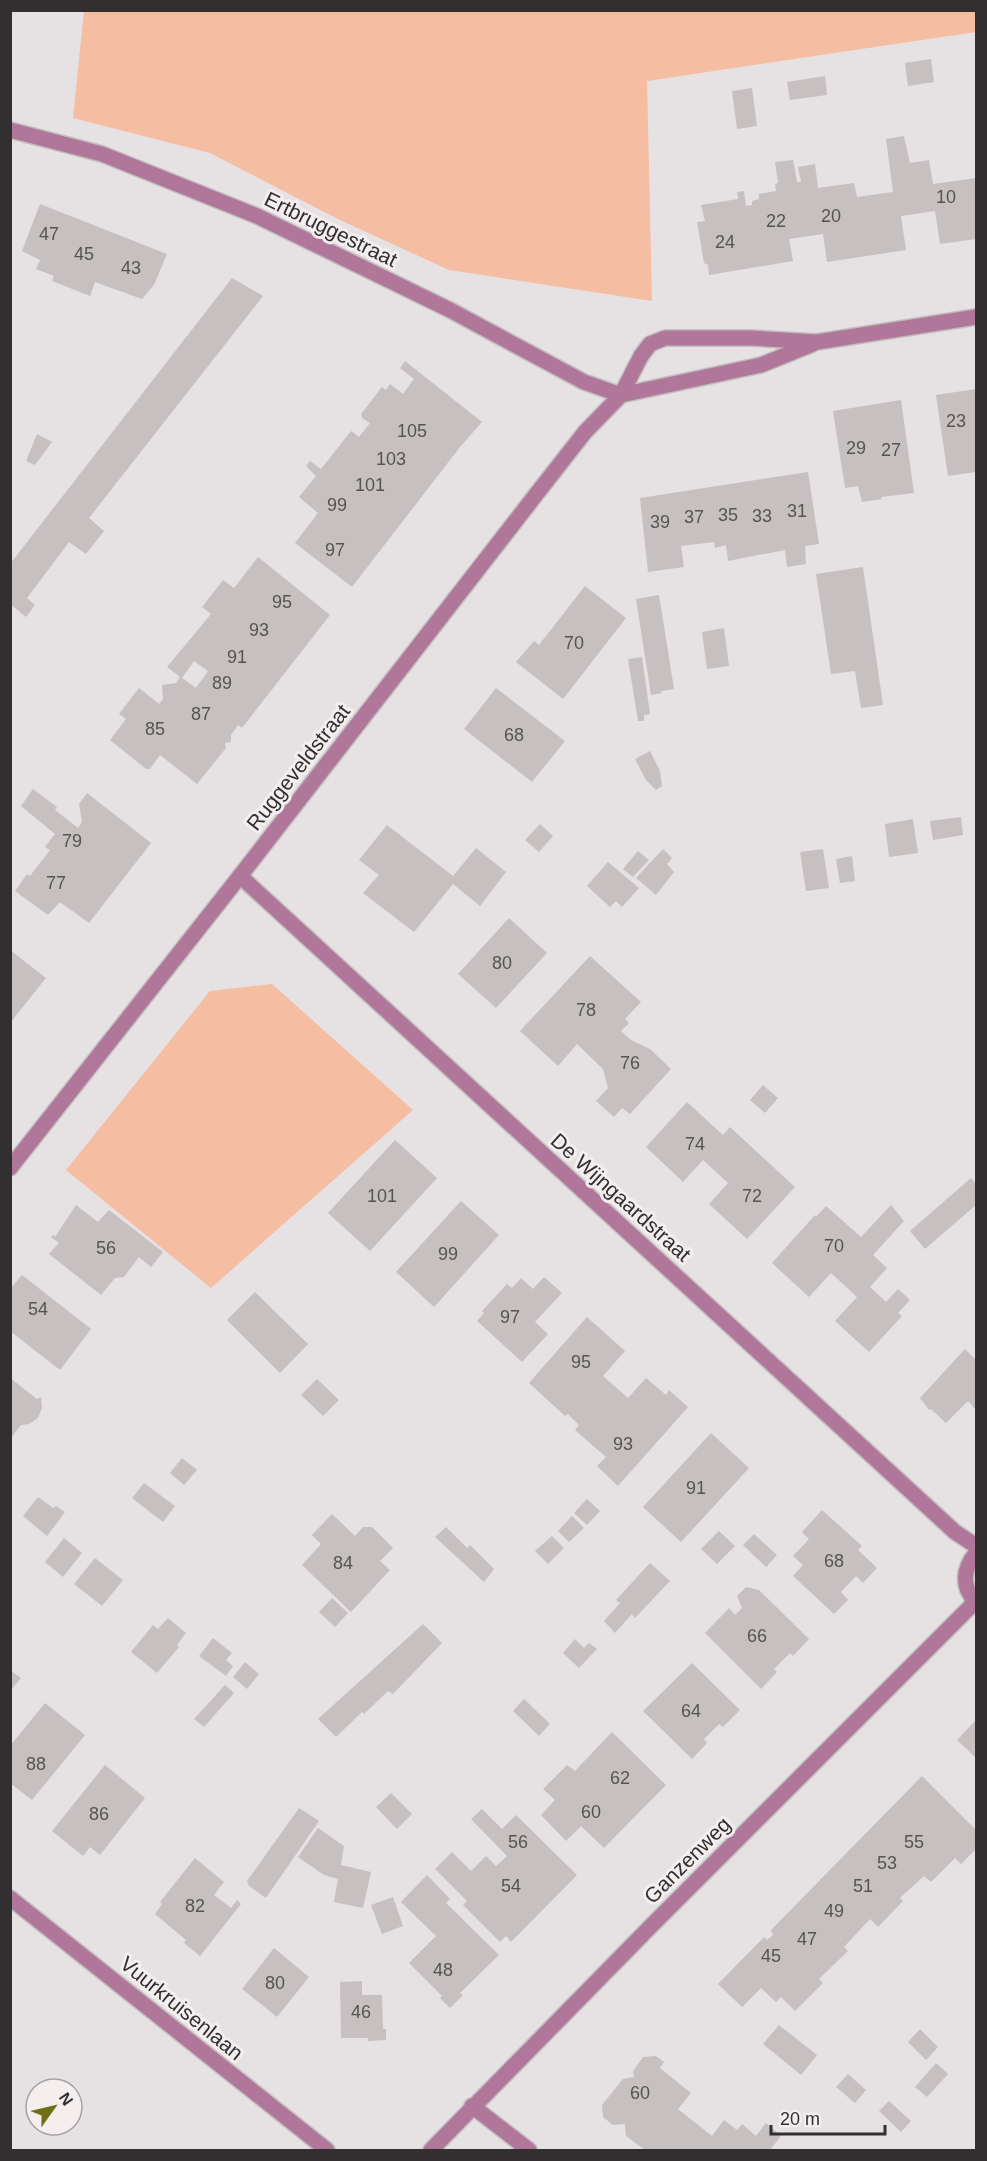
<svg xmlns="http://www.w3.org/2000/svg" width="987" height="2161" font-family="Arial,sans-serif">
<rect width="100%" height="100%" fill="#e6e1e2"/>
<g fill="#f5bda2">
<polygon points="84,11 976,10 976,32 647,81 652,301 449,270 338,219 210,153 73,118"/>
<polygon points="272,984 413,1110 211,1288 66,1170 210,991"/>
</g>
<g fill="#c6c1c0" fill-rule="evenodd">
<polygon points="931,59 934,82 908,86 905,63"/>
<polygon points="825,76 827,95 790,100 787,82"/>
<polygon points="752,88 757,126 737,129 732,91"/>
<polygon points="904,136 910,163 929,160 933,184 976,178 976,239 940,244 935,211 901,216 906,250 827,262 823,234 789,239 793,261 709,275 708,265 704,263 697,222 705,221 701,205 738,199 737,192 744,191 746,206 752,205 752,201 759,199 759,194 776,191 775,184 778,183 775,162 793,160 797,182 801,182 798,167 815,164 818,188 854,183 857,197 893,192 886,139"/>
<polygon points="40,204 167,254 154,285 142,299 95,282 90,296 52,281 54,276 36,269 40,260 22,251"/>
<polygon points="232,278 263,296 89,518 104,531 86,554 69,542 27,598 35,605 26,617 10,604 10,564"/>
<polygon points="405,361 482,422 460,447 352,587 295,543 318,513 299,497 316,476 306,466 310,461 321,469 351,431 359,437 370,423 362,418 361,414 382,387 386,390 390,384 403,394 414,379 400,368"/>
<polygon points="976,389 976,472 948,476 936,395"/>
<polygon points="901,400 914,493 881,497 882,499 862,502 858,486 845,488 833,411"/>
<polygon points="37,434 52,442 35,465 26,461"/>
<polygon points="808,472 819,544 805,546 806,564 787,567 785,550 728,561 726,545 715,548 714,542 681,546 684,567 648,572 640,498"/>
<path d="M258 557 330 615 242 728 238 725 231 735V742L225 743 226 748 197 784 160 755 150 769H146L110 740 126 719 119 714 139 688 159 704 163 699 162 685 176 683 180 677 167 667 211 614 202 607 223 580 234 588ZM194 661 208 671 196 688 182 678Z"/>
<polygon points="863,567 883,705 861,708 855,671 831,674 816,574"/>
<polygon points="585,586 626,618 563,699 516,662 534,641 539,645"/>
<polygon points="659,595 674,689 661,691 662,693 651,695 636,599"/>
<polygon points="724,628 729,666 707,669 702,632"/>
<polygon points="642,657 650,714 644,715 644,721 638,721 628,659"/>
<polygon points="496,688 565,741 532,782 464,729"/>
<polygon points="650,751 660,771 662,786 656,790 646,780 635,759"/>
<polygon points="33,789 57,807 55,810 78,828 82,822 79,804 87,793 151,843 89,923 60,902 48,915 15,891 27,874 30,876 50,850 45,847 55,834 21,806"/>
<polygon points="961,817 963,835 933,840 930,821"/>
<polygon points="913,819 918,853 889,857 885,824"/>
<polygon points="540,824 553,836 539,852 525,840"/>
<polygon points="387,825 453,876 476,848 506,872 480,906 453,884 414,932 363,893 379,875 359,860"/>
<polygon points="663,849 672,858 667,864 674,872 656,895 636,878"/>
<polygon points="823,849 829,888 806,891 800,852"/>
<polygon points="638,851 649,860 633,877 623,869"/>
<polygon points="852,856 855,881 840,883 836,859"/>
<polygon points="608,862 639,888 622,907 616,901 610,907 587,886"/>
<polygon points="509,918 547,953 496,1008 458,974"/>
<polygon points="10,950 46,978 10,1023"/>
<polygon points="590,956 641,1002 625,1019 629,1023 621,1031 631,1040 650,1049 671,1069 630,1114 622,1108 614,1117 596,1101 608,1088 603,1069 577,1044 558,1066 520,1031"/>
<polygon points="763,1085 778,1098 765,1113 750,1100"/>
<polygon points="687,1102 723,1135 730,1127 795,1187 747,1239 709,1204 728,1183 716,1172 703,1160 683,1182 646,1147"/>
<polygon points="395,1140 437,1178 370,1251 328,1213"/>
<polygon points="971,1178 976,1184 976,1205 925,1249 910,1231"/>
<polygon points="461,1201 499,1235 434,1307 396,1272"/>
<polygon points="76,1205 98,1222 109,1210 163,1252 151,1267 139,1257 124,1277 115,1278 101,1295 49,1254 59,1243 51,1237 53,1235 55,1237"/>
<polygon points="891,1205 904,1221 873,1255 887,1268 870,1287 886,1302 898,1289 910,1300 898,1313 902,1316 869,1352 835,1321 857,1297 831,1273 809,1297 772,1263 815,1215 816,1217 826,1206 861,1237"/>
<polygon points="22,1275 91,1329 60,1370 10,1331 10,1289"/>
<polygon points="544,1277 562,1293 535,1322 548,1334 522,1362 477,1321 484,1313 482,1311 507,1284 512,1288 521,1278 533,1289"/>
<polygon points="255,1292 308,1344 280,1373 227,1320"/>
<polygon points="587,1317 625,1351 603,1376 628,1398 646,1378 666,1395 669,1390 688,1407 618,1486 597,1466 606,1457 575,1430 579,1425 568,1414 565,1416 529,1383"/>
<polygon points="965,1349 976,1360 976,1410 968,1401 946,1423 931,1409 929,1410 920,1398"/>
<polygon points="10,1378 37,1399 41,1397 42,1408 38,1418 29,1424 21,1425 10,1439"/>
<polygon points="317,1379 339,1400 323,1416 301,1395"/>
<polygon points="711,1433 749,1468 681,1542 643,1507"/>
<polygon points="182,1458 197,1470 184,1485 170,1473"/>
<polygon points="144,1483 175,1506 163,1522 132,1498"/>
<polygon points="38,1497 53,1508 56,1506 65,1512 47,1536 23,1516"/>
<polygon points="587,1499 600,1511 587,1525 574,1513"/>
<polygon points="822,1510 862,1546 858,1550 877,1568 863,1583 856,1576 841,1592 848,1600 834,1614 793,1576 803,1565 793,1556 809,1539 802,1532"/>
<polygon points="332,1514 355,1536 363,1527 372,1527 393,1548 380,1561 390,1570 351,1612 302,1565 321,1544 312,1535"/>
<polygon points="572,1516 584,1528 569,1542 558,1531"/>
<polygon points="446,1527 467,1548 470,1545 494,1569 484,1582 435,1537"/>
<polygon points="719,1531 735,1546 717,1564 701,1549"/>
<polygon points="754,1534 777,1555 766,1567 743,1545"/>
<polygon points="552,1536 564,1548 548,1564 535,1551"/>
<polygon points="64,1538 82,1553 63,1577 45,1562"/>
<polygon points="95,1558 123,1580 102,1606 74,1584"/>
<polygon points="650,1563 670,1581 635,1618 632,1614 615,1633 604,1621 620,1603 616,1600"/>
<polygon points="746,1587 759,1590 809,1639 793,1656 790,1653 774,1669 777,1672 761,1689 705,1633 729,1608 735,1615 742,1608 737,1596"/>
<polygon points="332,1598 348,1613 335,1627 319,1612"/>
<polygon points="168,1618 186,1633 177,1645 179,1647 157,1673 131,1652 153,1625 158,1629"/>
<polygon points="423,1624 442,1643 393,1694 388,1691 364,1714 362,1712 336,1737 318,1719"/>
<polygon points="213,1638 232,1653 226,1660 233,1666 226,1676 199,1656"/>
<polygon points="575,1639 584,1648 589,1643 597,1649 579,1668 563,1653"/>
<polygon points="245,1662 259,1674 247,1689 233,1677"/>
<polygon points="692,1663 740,1710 723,1727 719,1724 704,1739 707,1743 692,1759 643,1711"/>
<polygon points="10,1670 21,1678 10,1691"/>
<polygon points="225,1685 234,1693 204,1727 194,1719"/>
<polygon points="524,1699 550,1724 539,1736 513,1711"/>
<polygon points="45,1703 85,1735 32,1800 10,1783 10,1746"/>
<polygon points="976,1720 976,1758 957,1740"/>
<polygon points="612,1732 666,1785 604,1848 581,1826 566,1841 541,1815 555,1800 543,1789 567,1765 575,1771"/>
<polygon points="105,1765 145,1798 100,1855 90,1847 83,1856 52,1831"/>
<polygon points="922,1776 976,1830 976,1849 961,1864 955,1858 931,1882 924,1876 900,1898 903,1901 878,1927 870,1919 844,1947 848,1951 819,1979 823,1983 795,2011 781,1997 776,2002 761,1988 742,2007 718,1984 764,1937 767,1940 773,1935 771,1930"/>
<polygon points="391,1793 412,1814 397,1829 376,1807"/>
<polygon points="299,1808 319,1821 266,1898 249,1886 247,1881"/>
<polygon points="482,1809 502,1829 516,1815 577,1875 511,1942 506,1936 500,1942 463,1905 467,1901 435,1869 452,1852 471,1871 486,1856 496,1866 507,1856 471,1819"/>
<polygon points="318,1828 344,1846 341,1865 371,1872 363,1908 334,1902 338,1879 324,1875 298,1857"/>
<polygon points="195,1858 224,1882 214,1895 231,1908 237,1900 241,1904 200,1956 184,1943 186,1940 155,1914 162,1904 160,1902"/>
<polygon points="427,1875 450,1899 446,1903 499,1955 460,1993 463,1995 450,2008 440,1998 442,1996 409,1963 436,1936 401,1902"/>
<polygon points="393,1897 403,1926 382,1934 371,1905"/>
<polygon points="274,1948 309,1977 277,2017 242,1989"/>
<polygon points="362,1981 362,1995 382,1995 383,2029 386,2029 386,2040 368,2041 368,2038 341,2038 340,1982"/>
<polygon points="779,2025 817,2055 801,2075 763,2044"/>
<polygon points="920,2029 938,2047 926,2060 908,2042"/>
<polygon points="656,2056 664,2062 660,2068 691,2093 678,2109 712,2136 724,2120 737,2130 742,2124 756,2136 766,2123 781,2136 770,2150 645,2150 626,2136 625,2124 613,2125 603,2117 602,2105 623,2079 634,2077 633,2071 643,2057"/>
<polygon points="936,2063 948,2074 927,2097 915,2087"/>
<polygon points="848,2074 866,2090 855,2103 836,2087"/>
<polygon points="889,2101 911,2121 901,2132 879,2111"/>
</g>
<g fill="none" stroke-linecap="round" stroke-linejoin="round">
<g stroke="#c2bdbe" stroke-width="18">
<g id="minor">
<polyline points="10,130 102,154 257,216 450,310 584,382 621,395 761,365 813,344"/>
<polyline points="240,876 955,1532 976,1546"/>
<polyline points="10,1168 240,876 538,492 585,432 621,395 641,356 650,344 665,338 751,338 817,342 976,317"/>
<path d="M976 1553C963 1569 961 1587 976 1602"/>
<polyline points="10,1898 327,2150"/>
<polyline points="472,2106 529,2150"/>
<polyline points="431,2150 653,1924 975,1602"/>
</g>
</g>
<use href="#minor" stroke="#b0779a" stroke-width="15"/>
</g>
<g text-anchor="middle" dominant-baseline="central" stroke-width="6" stroke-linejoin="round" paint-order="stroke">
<g font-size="18" fill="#565453">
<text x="946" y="197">10</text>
<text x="831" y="216">20</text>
<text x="776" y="221">22</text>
<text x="49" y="234">47</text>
<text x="725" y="242">24</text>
<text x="84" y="254">45</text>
<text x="131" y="268">43</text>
<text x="956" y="421">23</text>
<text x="412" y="431">105</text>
<text x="856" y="448">29</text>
<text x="891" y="450">27</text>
<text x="391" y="459">103</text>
<text x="370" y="485">101</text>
<text x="337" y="505">99</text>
<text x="797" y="511">31</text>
<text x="728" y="515">35</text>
<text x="762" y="516">33</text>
<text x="694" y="517">37</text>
<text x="660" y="522">39</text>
<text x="335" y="550">97</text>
<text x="282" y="602">95</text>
<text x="259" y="630">93</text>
<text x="574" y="643">70</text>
<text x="237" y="657">91</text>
<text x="222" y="683">89</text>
<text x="201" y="714">87</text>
<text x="155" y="729">85</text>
<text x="514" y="735">68</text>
<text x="72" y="841">79</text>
<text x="56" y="883">77</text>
<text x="502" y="963">80</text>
<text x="586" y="1010">78</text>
<text x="630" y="1063">76</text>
<text x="695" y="1144">74</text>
<text x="382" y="1196">101</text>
<text x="752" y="1196">72</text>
<text x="834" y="1246">70</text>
<text x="106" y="1248">56</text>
<text x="448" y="1254">99</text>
<text x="38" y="1309">54</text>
<text x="510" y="1317">97</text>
<text x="581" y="1362">95</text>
<text x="623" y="1444">93</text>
<text x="696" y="1488">91</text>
<text x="834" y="1561">68</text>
<text x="343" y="1563">84</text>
<text x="757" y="1636">66</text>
<text x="691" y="1711">64</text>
<text x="36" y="1764">88</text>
<text x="620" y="1778">62</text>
<text x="591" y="1812">60</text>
<text x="99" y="1814">86</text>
<text x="518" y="1842">56</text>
<text x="914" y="1842">55</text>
<text x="887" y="1863">53</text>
<text x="511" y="1886">54</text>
<text x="863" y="1886">51</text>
<text x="195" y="1906">82</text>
<text x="834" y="1911">49</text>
<text x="807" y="1939">47</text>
<text x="771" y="1956">45</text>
<text x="443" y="1970">48</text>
<text x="275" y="1983">80</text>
<text x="361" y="2012">46</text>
<text x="640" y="2093">60</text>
</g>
<g font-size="21" fill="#312f2f" stroke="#f4eeef">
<text transform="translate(331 229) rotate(26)">Ertbruggestraat</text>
<text transform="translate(298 767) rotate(-52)">Ruggeveldstraat</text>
<text transform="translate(621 1197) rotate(42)">De Wijngaardstraat</text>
<text transform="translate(687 1860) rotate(-45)">Ganzenweg</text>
<text transform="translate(182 2008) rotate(39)">Vuurkruisenlaan</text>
</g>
</g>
<rect width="987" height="2161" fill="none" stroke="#312f2f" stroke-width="24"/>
<g transform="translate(54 2107) rotate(56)"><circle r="28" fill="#f4eeef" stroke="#a6a2a2" stroke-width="1.5"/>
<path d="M0-4.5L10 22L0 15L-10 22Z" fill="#6d7015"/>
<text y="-9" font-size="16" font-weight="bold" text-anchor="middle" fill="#312f2f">N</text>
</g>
<path d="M771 2125v9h114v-9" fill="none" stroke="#312f2f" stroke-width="3"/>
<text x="780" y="2125" font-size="18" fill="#312f2f" stroke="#f4eeef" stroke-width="4.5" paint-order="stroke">20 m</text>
</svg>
